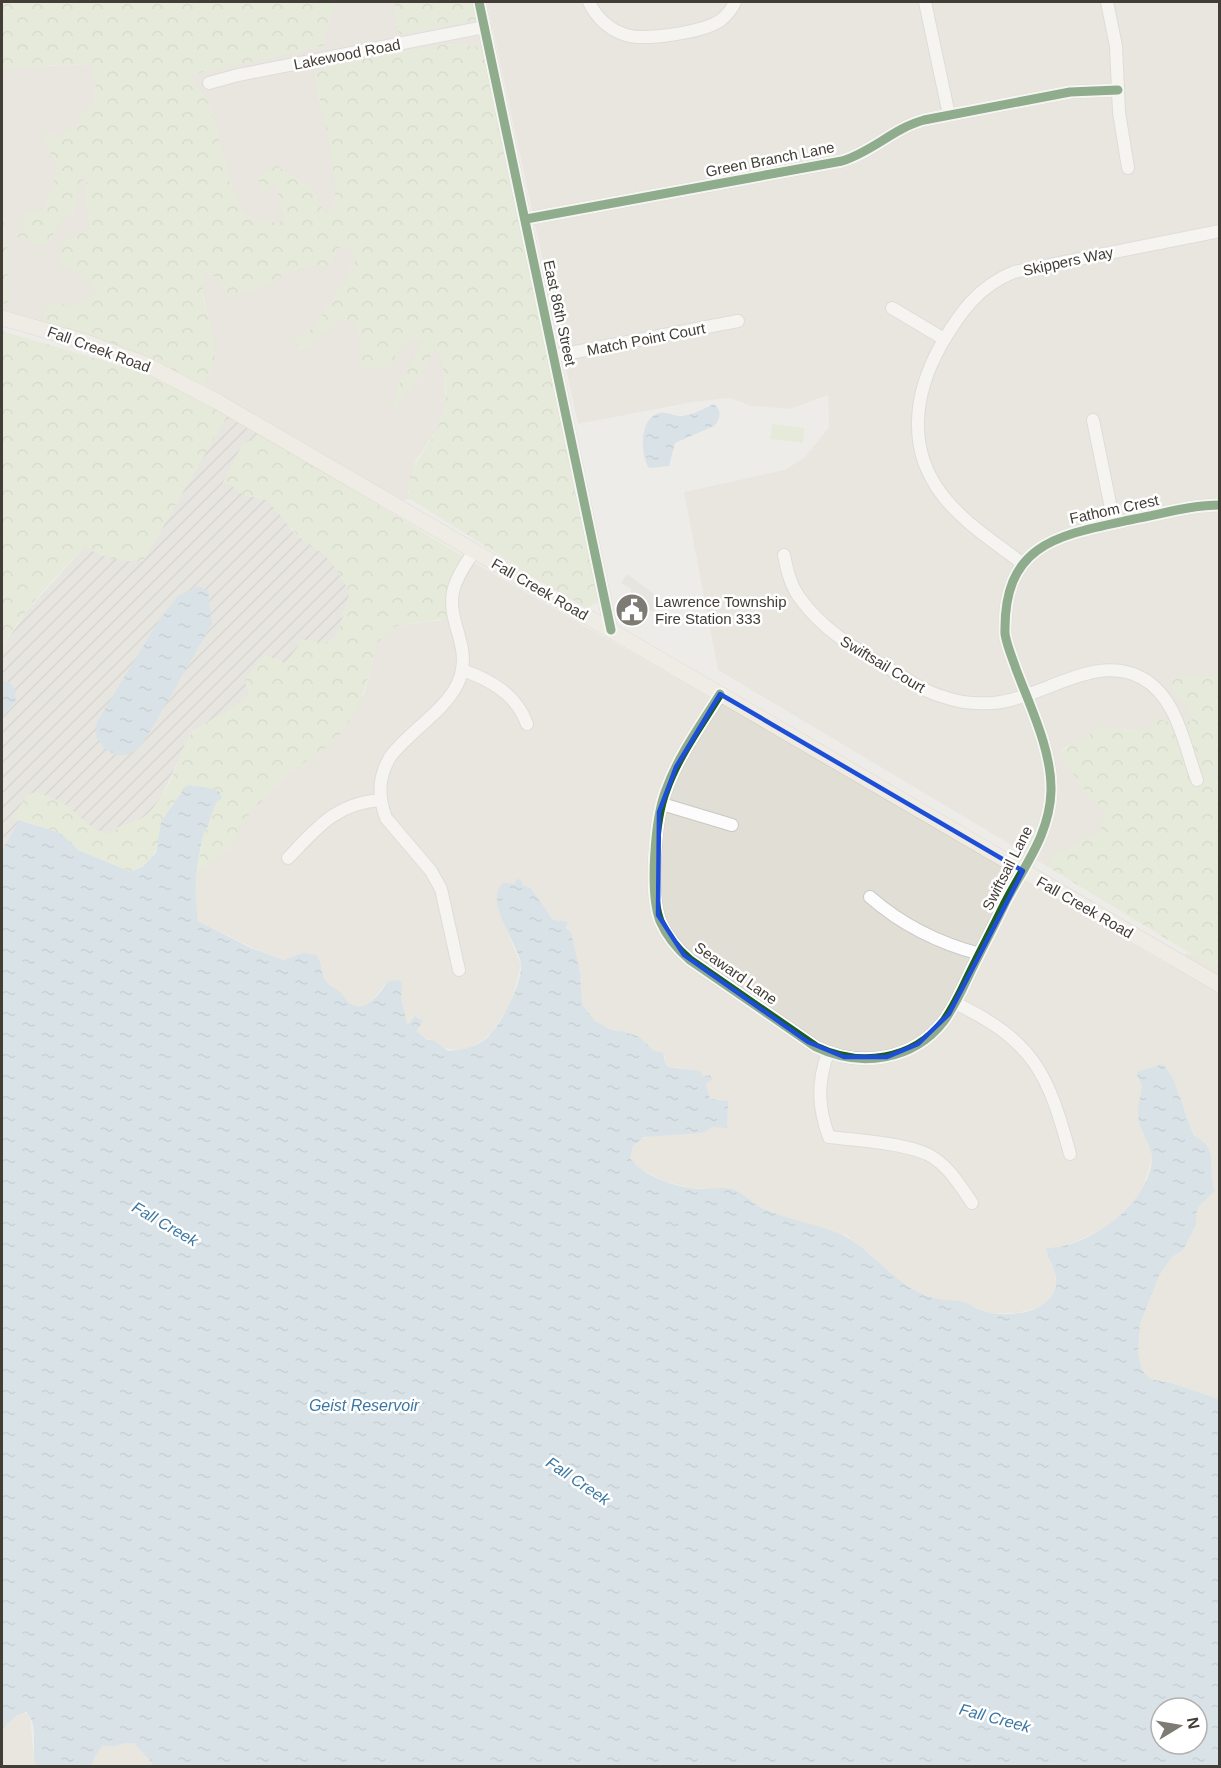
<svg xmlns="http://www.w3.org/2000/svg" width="1221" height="1768" font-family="Arial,sans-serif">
<defs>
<pattern id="industrial-furrows" width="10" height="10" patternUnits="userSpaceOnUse" patternTransform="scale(1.5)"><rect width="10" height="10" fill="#dedbd6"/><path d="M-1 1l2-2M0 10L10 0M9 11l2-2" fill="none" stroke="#c0bdb8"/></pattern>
<pattern id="forest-crowns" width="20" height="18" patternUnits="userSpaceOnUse" patternTransform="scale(1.5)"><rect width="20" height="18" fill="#dbe6ca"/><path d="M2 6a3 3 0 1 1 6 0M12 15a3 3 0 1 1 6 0" fill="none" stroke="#bdc6ae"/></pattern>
<pattern id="water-ripples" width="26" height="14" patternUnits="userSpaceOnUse" patternTransform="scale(1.5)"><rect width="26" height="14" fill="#bdd6e7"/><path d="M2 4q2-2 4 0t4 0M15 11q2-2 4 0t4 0" fill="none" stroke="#9bafbc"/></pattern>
</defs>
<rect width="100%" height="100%" fill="#eeece8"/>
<g fill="#e1ded6">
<polygon points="334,2 394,2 399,35 479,19 483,47 446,44 332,65 315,73 319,97 330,141 336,186 335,206 324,213 311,187 294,178 275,164 261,191 276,184 286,222 262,223 244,214 229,180 210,105 189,75 323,46"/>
<polygon points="487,2 1219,2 1219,672 1217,676 1172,688 1184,702 1193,721 1167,722 1152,726 1142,731 1097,728 1089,737 1065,747 1060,754 1079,783 1106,813 1100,831 1064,852 1057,852 1048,867 718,670 684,492 784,470 804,458 829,427 828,395 790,409 751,406 730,398 693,402 578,424"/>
<polygon points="33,64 50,66 91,64 95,66 96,86 93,105 85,111 76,126 58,138 48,132 44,137 57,168 53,187 43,212 31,210 48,244 63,216 73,214 77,189 87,173 86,203 91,229 63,243 61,263 84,278 97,290 92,298 46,326 2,314 2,67"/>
<polygon points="349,246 357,257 337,294 312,329 295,339 300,350 316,340 341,318 354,322 359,331 362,367 379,368 391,366 398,350 408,338 422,341 415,356 418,379 435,345 444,365 445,405 438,428 416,460 408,492 410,499 399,501 203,385 213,364 214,346 201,283 205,272 213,275 223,283 229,298 237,293 265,286 284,274 307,265 330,266 338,248"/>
<polygon points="459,554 900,807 1170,966 1187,953 1206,961 1219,971 1219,1399 1171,1383 1150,1379 1142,1370 1138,1351 1140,1324 1159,1276 1172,1257 1184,1249 1196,1226 1196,1214 1199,1206 1215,1191 1173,1078 1163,1064 1137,1072 1142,1085 1152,1160 1141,1193 1114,1222 1093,1234 1059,1248 1047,1248 1047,1255 1055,1272 1056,1283 1052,1296 1047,1302 1039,1307 1017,1313 990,1313 980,1310 967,1303 938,1300 921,1294 891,1275 873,1256 846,1235 789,1219 756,1205 734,1190 691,1188 664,1181 635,1166 630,1158 633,1146 637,1140 655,1135 707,1131 712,1127 725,1100 710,1099 706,1082 702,1077 680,1067 669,1067 666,1065 665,1055 654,1051 640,1037 623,1031 614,1031 595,1021 582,1004 579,975 565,928 564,921 553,920 531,888 522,885 520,880 516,884 501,917 521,965 511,1003 491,1033 483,1040 469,1048 456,1050 443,1048 415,1031 423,1021 416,1016 409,1025 407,1023 401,998 402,984 388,981 370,1003 358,1007 351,1005 340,993 326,982 322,975 322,967 303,953 283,960 272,957 198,921 195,902 197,872 235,841 238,826 245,818 364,694 372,666 376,645 390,629 400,625 442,620"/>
<polygon points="23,1712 30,1716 34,1760 36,1766 2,1766 2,1729 17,1715"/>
<polygon points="125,1743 134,1743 151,1762 152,1766 92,1766 94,1758 102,1746 117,1746"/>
</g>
<polygon fill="url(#industrial-furrows)" points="227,416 260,433 241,447 223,483 230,484 244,495 267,500 281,514 292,531 313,548 322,552 335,567 350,592 337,636 325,644 298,647 285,664 275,658 248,686 249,694 241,704 193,731 160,799 151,811 141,821 116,828 110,834 102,833 86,824 68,807 13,817 19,820 2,850 2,656 3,647 25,613 85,546 143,561"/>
<g fill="url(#forest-crowns)">
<path d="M2 2H334L323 46 189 75 210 105 229 180 244 214 262 223 286 221 276 185 260 191 259 177 275 164 294 178 311 187 324 213 335 206C337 160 322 118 315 73L332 65 446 44 483 47 599 602 587 607 570 599 410 499C403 470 427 451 438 427 450 401 447 371 436 346L418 379 391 412 399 384 415 356 421 341 408 338 398 350 391 366 379 368 362 367 359 331 354 322 341 318 316 340 299 350 295 338 312 329 337 294 357 257 349 246 338 248 330 266 307 265 284 274 266 286 237 293 229 298C223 285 219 277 205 272 194 302 222 334 213 364 211 371 206 378 203 385L135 355 46 326 44 312 54 302 73 307 91 298 97 290 84 278 61 264 62 243 91 229 86 203 87 174 77 189 73 214 63 216 48 244 43 247 15 236 24 229 22 213 31 210 43 212 53 187 57 168 44 137 48 132 58 138 76 126 85 111 93 105 96 86 91 76 95 66 91 64 2 67Z"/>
<polygon points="394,2 475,2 479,19 399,35"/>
<polygon points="3,218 7,240 8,304 2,303 2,219"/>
<path d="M2 331 159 377 227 416 143 561C122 562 102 559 85 546 60 573 9 621 2 656Z"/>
<path d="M260 433 459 554 450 596 449 618 400 625 390 629 376 645 372 666 357 710 336 740 286 775 239 826 235 841 229 850 197 872 204 831H206L216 802 161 822C157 849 158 859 131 872L78 850 59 833 12 817 28 794 37 792C47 796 58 800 67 806 82 817 91 831 110 834 123 821 140 825 153 808 161 798 169 785 174 772 180 758 183 741 195 731 211 716 235 711 249 694L245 680 264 654 285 664 298 647 300 639 325 643 337 636 350 592 335 567 322 552 313 548 299 537 267 500 244 495 230 484 223 483 241 447Z"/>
<path d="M1219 672V971L1048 867 1057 852H1064L1100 831 1106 813 1079 783 1060 754C1070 741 1086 741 1097 728 1118 727 1145 739 1156 718L1167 722 1192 721 1184 702 1172 688V677L1216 676Z"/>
</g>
<polygon fill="#dbe6ca" points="772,424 804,428 803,443 770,439"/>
<polygon fill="#dddbd8" points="627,574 654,594 658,609 651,611 631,599 631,589 621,583"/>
<g fill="url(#water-ripples)" fill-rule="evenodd">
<path d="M714 404C722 410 721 419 714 426L675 443 669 466 649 468C640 454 639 418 659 413 666 411 675 417 683 416 694 415 704 408 714 404Z"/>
<polygon points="198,586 208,591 212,624 142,745 130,754 116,755 104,749 96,736 97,722 159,620 178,596"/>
<polygon points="2,681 9,682 15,689 16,701 2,716"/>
<path d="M186 786C198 785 209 788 219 791L222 798 216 802 206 831 204 832C197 861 193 891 198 921L251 948 283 960 303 953 316 955C323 963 320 972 325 980 329 986 335 988 340 992 344 996 347 1003 353 1005 367 1012 382 991 388 981L399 980 402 983 401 998 407 1023 409 1024 415 1016 423 1021 416 1031 428 1040H433L448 1051C461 1050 472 1048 483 1041 499 1030 523 983 521 964 518 943 483 901 503 883L515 884 516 879 521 880 522 885 531 888 553 920 564 921 568 923 565 928 571 932 580 972 582 1004 595 1021 614 1031H622L640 1037 654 1051 663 1053 666 1065 669 1067 700 1071 703 1077 710 1075 712 1080 706 1083 710 1099 728 1101 727 1128 712 1127 707 1131 700 1133 644 1137 633 1146 630 1158C642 1176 678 1188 699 1189 710 1189 725 1186 735 1190 744 1194 750 1201 758 1206 781 1217 803 1222 827 1229 868 1241 883 1275 920 1293 934 1301 949 1299 964 1302 970 1304 975 1308 980 1310 1004 1319 1054 1315 1056 1282 1057 1269 1047 1260 1046 1248 1089 1248 1147 1205 1152 1161 1153 1148 1142 1134 1139 1122 1136 1109 1141 1097 1142 1085L1137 1075V1072L1163 1064 1173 1078 1194 1136C1221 1149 1206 1169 1215 1191L1199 1206 1196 1214V1225L1184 1249 1172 1257 1159 1276 1140 1324 1138 1351 1142 1370 1150 1379 1171 1383 1219 1399V1766H152L151 1762 134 1743H125L117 1746H102L94 1758 92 1766H36C30 1751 40 1724 26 1712L17 1715 2 1729V850L19 820 60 833 78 850 131 872 142 867 156 853 161 822ZM1161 1708H1197V1744H1161Z"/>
</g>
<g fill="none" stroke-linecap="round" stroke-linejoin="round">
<g stroke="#cac8c4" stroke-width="14">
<g id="minor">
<polyline points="479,2 611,630"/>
<path d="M589 2C596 17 609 30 626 35 646 41 704 32 721 20 727 15 732 9 735 2"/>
<polyline points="925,2 949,115"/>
<polyline points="1107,2 1116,46 1119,112 1128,168"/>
<polyline points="209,83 238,75 485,27"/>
<path d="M526 219 842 161C872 152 894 128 924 120L1070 92 1118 90"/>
<polyline points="892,308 944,339"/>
<polyline points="554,356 738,321"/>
<polyline points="1093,420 1114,523"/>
<path d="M784 555C787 570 790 584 799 597 824 632 859 651 895 672 911 682 926 692 944 697 960 703 977 704 993 703 1042 699 1095 652 1142 678 1177 697 1184 745 1197 780"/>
<path d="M1023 564C996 543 964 523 943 496 906 449 914 393 941 345 960 312 979 286 1014 272L1220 231"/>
<path d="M462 670C491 680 516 694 527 724"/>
<path d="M720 694C701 725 678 756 666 790 655 818 649 892 660 921 667 937 677 949 690 960L816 1047C860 1068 913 1061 944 1021 954 1007 961 992 968 977 980 952 993 928 1005 903 1024 866 1050 834 1051 791 1052 751 1030 706 1016 669 1012 657 1007 646 1005 634 1003 542 1059 535 1134 519 1162 514 1191 505 1220 505"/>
<polyline points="662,804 732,825"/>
<path d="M288 858C317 828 336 803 381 800"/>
<path d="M870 897C902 925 938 943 980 954"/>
<path d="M459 970 441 889 431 871 386 818C378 796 378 778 390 757 409 731 449 709 460 678 471 645 447 622 453 592 456 577 466 564 474 551"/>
<path d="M955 1003C1034 1041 1048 1073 1070 1154"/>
<path d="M828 1053C817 1082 818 1108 829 1137 856 1140 905 1143 929 1155 948 1165 961 1187 972 1203"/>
</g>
</g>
<g stroke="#cec7b8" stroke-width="16">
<polyline id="major" points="2,318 86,342 145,364 218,402 1220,985"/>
</g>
<use href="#minor" stroke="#fcfcfc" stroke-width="12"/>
<use href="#major" stroke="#efebe3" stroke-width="15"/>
<g stroke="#fff" stroke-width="13">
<g id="cycleway">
<polyline points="479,2 611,630"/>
<path d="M526 219 842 161C872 152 894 128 924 120L1070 92 1118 90"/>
<path d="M720 694C701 725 678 756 666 790 655 818 649 892 660 921 667 937 677 949 690 960L816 1047C860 1068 913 1061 944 1021 954 1007 961 992 968 977 980 952 993 928 1005 903 1024 866 1050 834 1051 791 1052 751 1030 706 1016 669 1012 657 1007 646 1005 634 1003 542 1059 535 1134 519 1162 514 1191 505 1220 505"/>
</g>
</g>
<use href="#cycleway" stroke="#1b5e20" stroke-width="9"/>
</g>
<path d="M0 0H1221V1768H0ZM720 694 1023 871 949 1014 918 1044 887 1057H844L808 1042 684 955 658 915 659 812 676 767Z" fill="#eeece8" fill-opacity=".55" fill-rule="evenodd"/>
<path fill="none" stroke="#1d4ed8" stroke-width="4.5" stroke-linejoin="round" d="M720 694 1023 871 949 1014 918 1044 887 1057H844L808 1042 684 955 658 915 659 812 676 767Z"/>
<defs>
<g id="civic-disc" transform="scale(1.725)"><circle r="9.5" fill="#7e7a74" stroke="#fff"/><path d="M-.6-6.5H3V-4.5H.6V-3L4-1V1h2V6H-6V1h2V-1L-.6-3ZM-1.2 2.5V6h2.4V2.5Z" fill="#fff"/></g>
</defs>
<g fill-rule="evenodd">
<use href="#civic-disc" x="632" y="610"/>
</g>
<g text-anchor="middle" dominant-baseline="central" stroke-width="5" stroke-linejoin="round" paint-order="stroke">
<g font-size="15" fill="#423d36" stroke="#fff">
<text transform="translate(347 54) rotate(-11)">Lakewood Road</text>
<text transform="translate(770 159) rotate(-11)">Green Branch Lane</text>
<text transform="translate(1068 261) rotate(-12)">Skippers Way</text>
<text transform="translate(560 313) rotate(78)">East 86th Street</text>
<text transform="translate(646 339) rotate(-11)">Match Point Court</text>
<text transform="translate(99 349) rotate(20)">Fall Creek Road</text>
<text transform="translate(1114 509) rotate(-12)">Fathom Crest</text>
<text transform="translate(540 589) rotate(30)">Fall Creek Road</text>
<text transform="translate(883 664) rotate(31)">Swiftsail Court</text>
<text transform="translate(1007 868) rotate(-63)">Swiftsail Lane</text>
<text transform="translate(1085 907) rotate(30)">Fall Creek Road</text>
<text transform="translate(736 973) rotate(35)">Seaward Lane</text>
</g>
<g font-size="15" fill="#423d36" stroke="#fff" text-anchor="start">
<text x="655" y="601">Lawrence Township<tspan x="655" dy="17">Fire Station 333</tspan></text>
</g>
<g font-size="16" font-style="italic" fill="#3b77a2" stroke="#fff">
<text transform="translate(165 1224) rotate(30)">Fall Creek</text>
<text x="364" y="1405">Geist Reservoir</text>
<text transform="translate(578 1481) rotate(34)">Fall Creek</text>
<text transform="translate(995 1718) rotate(15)">Fall Creek</text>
</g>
</g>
<rect width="1221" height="1768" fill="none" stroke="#423d36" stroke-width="6"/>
<g transform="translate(1179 1726) rotate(79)"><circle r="28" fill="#ffffff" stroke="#b3b1af" stroke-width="1.5"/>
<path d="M0-4.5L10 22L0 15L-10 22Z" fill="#7e7a74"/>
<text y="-9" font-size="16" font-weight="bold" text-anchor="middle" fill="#423d36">N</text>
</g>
</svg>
